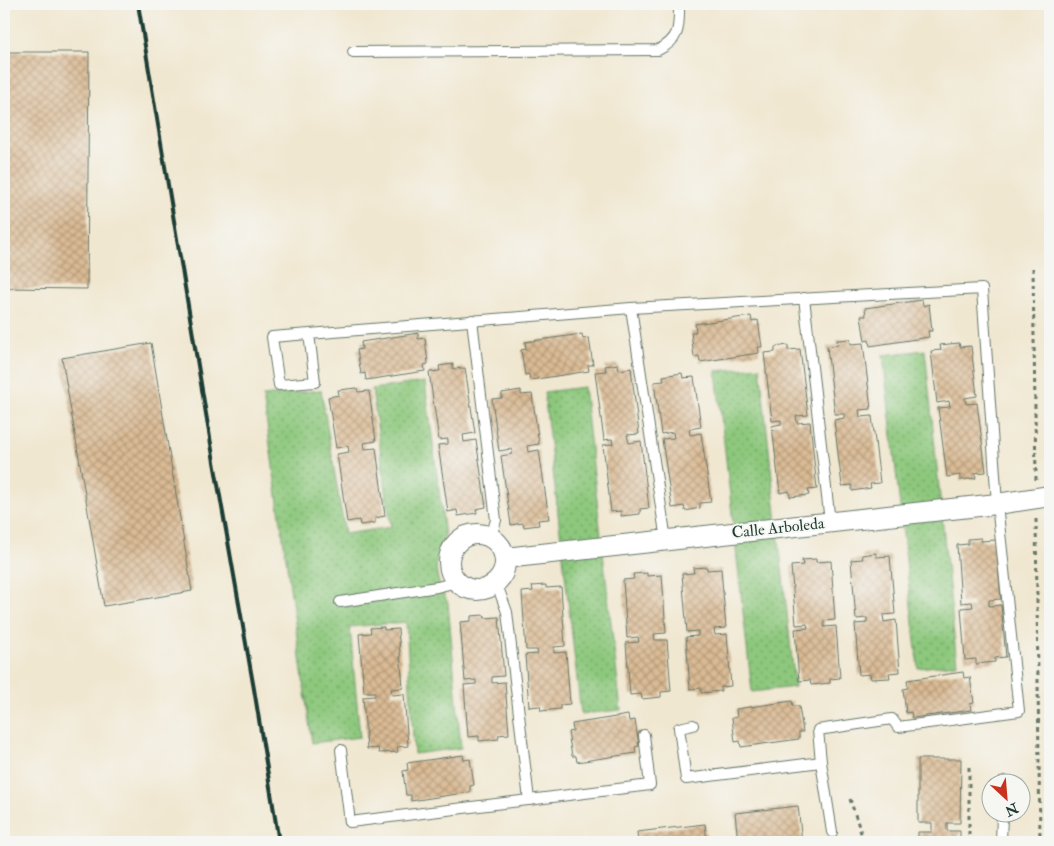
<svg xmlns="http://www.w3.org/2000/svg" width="1054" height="846" font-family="'IM FELL Double Pica',serif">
<defs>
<pattern id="grass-dots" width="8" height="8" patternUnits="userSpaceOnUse" patternTransform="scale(1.25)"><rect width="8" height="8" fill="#8dc87d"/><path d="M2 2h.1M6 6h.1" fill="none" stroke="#73a467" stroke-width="1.8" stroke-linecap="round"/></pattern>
<pattern id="building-cross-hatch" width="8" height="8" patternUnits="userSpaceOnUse" patternTransform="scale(1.25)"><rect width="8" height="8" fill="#dbbb94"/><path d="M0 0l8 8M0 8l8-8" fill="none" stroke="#b1997a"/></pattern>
</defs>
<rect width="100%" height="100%" fill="#f6f6f2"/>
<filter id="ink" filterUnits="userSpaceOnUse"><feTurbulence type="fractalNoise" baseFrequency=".02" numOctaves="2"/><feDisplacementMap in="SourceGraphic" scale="10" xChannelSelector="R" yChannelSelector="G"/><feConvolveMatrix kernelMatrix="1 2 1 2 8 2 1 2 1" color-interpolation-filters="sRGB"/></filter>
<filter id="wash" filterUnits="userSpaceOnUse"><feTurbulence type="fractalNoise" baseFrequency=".0096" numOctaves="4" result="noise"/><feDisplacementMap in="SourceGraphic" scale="20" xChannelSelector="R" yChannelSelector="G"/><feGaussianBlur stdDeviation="1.12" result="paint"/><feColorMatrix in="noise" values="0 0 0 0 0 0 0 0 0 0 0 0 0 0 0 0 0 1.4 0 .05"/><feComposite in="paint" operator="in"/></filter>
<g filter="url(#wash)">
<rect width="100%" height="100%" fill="#f0e7d0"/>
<g fill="url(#grass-dots)" stroke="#568258">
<polygon points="925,350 957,664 918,668 883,355"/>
<polygon points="760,367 795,687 752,692 716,371"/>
<path d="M425 382 445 536C431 561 435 579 448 603L461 748 414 754 406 622 350 627 360 737 312 743 263 396 321 390 345 534 391 527 372 389Z"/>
<polygon points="584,387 621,710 581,714 544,392"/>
</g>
<g id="blocks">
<g fill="url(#building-cross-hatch)">
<polygon points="4,52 89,52 87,289 4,288"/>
<polygon points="922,300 923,306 929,304 932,331 928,331 929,337 870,346 869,340 865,341 861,316 866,316 865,308"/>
<polygon points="751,316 752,322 758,320 762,347 758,347 759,353 700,362 699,356 694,357 691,332 696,332 695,324"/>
<polygon points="418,333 418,339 425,338 428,364 424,365 425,371 366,380 365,373 361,374 357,350 362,349 361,342"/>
<polygon points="582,334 583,339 589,338 593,365 588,365 589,371 530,380 529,374 525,375 521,350 526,349 525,342"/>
<polygon points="850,339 851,344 863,343 871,409 859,410 860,417 872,416 880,483 870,484 871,488 852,491 852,485 842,486 834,420 844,418 844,414 835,414 827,347 838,345 837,340"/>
<polygon points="151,343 192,591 104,606 62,358"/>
<polygon points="959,343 960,347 971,346 977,396 965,398 966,404 977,403 986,472 975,473 976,478 960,480 960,475 947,477 938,408 950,407 949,401 937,403 931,351 941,350 940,345"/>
<polygon points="788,345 788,350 800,349 808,415 796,416 797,423 810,422 817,489 808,490 809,495 790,497 789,491 780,493 772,426 781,424 781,420 772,421 764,353 775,352 775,347"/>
<polygon points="453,364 453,369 465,368 475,433 463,435 464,442 476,440 486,507 476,509 477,513 458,516 457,510 448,512 438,445 448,444 448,439 439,440 429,372 440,371 439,366"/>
<polygon points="618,364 619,370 631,368 639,434 627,435 629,443 641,441 649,508 640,509 640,514 621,516 621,511 611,512 603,445 613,444 612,439 604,440 595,372 606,371 605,366"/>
<polygon points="682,373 683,378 694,377 701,427 689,429 690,435 701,433 711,502 700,503 700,508 685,511 684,506 672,508 662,439 674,438 673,432 661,434 654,382 664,381 663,376"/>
<polygon points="357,388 358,392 369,391 376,441 364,443 365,449 376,448 385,516 375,518 375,523 360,525 359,520 347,522 337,454 349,452 348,446 336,448 328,397 339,395 338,390"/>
<polygon points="521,390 521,395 532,394 539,444 527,446 528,452 539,450 549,519 538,520 539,525 524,527 523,523 511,525 501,456 512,454 511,449 499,451 492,399 502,398 502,393"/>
<polygon points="981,538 981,541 996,540 1001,599 989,600 989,606 1001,605 1006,657 995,658 995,662 976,664 976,659 965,660 961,608 973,607 972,602 961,603 957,545 968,544 968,539"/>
<polygon points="876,553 876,557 890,556 895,614 883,615 884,622 896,620 900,672 889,673 890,678 871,679 870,674 859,675 855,624 867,623 867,618 856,619 851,560 863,559 862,555"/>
<polygon points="816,559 816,562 831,561 835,620 824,621 824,627 836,626 840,678 830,679 830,683 811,685 810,680 799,681 795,629 808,628 807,624 796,625 791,566 803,565 802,560"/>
<polygon points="707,567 707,570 721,569 726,628 714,629 715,635 727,634 731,686 721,687 721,691 701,693 701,688 690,689 686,637 698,636 698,631 687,632 682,574 694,573 693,568"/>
<polygon points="647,573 647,576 662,575 666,633 654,634 655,640 667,640 671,691 661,692 661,697 642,699 641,694 630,695 626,643 639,642 638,637 627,638 623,580 634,579 633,574"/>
<polygon points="546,585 546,588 561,587 565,646 554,647 554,653 566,652 570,704 560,705 560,709 541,711 540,706 529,707 525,655 538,654 537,650 526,650 522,592 533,591 532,586"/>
<polygon points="484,615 485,618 499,617 504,676 492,677 492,683 505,682 509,734 498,735 499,739 479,741 479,736 468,737 464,685 476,684 476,680 465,681 460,622 471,621 471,616"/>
<polygon points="384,627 384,630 398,629 403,688 391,689 392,695 404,694 408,746 397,747 398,752 379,753 378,748 367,749 363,697 375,696 375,692 364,692 359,634 371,633 370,628"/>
<polygon points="963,672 964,678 970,677 974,703 970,704 971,710 912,718 911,712 906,713 903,689 908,688 907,680"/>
<polygon points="792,701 793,706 799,706 803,732 799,732 799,739 741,747 740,741 735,742 732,718 737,717 736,709"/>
<polygon points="628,715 629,721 635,720 639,746 635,747 636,753 577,762 576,756 572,756 568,732 573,731 572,724"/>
<polygon points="463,755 464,760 470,759 474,785 470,786 470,792 411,801 411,795 406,795 403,771 408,770 407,763"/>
<polygon points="918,759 961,759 960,823 947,823 947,831 960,831 960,842 918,842 918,832 932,832 932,823 918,823"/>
<polygon points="798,806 802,842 738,842 735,813"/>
<polygon points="705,824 707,842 638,842 637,832"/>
</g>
</g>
</g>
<g filter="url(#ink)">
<use href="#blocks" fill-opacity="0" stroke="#68786b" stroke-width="1"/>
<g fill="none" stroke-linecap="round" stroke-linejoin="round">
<g stroke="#68786b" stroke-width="12">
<g id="service">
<path d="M353 52 658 50C681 39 679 26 679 4"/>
<polyline points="804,298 830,522"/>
<polyline points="631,308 982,289 997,504 1019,711 898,727 892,719 818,730 821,762 686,779 679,728 693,725"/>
<polyline points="472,320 496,520 491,537"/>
<polyline points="309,334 315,382 279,385 272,337 631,308 666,540"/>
<polyline points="496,582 507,612 529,800"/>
<polyline points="340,602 437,587 457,582"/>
<polyline points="341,750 350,822 650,785 644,735"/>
<polyline points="821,762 832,832"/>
<polyline points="1004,784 1004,781"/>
<polyline points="1001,842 1002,814"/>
</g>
</g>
<g stroke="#68786b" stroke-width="22">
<g id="minor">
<circle cx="477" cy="562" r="28"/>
<polyline points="505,558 997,504 1050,496"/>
</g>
</g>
<g stroke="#68786b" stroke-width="3" stroke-dasharray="4 4" stroke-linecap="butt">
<polyline points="1033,268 1036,480"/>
<polyline points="1036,519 1040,842"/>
<polyline points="969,767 969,842"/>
<polyline points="850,799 864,842"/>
</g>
<use href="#service" stroke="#fff" stroke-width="10"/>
<use href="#minor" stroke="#fff" stroke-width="20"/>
<polyline stroke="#1f3d34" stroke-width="4" points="138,4 214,462 254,689 279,842"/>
</g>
</g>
<g text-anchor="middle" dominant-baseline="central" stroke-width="4" stroke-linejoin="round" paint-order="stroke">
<g font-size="16" fill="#1f3d34" stroke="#f6f6f2">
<text transform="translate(778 528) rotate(-6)">Calle Arboleda</text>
</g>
</g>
<rect width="1054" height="846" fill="none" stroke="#f6f6f2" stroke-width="20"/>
<g transform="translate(1006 798) rotate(154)"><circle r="24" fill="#f6f6f2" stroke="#a0aca6"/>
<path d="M0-4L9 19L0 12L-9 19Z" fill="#c8321e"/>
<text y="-8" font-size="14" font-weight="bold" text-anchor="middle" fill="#1f3d34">N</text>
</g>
</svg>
